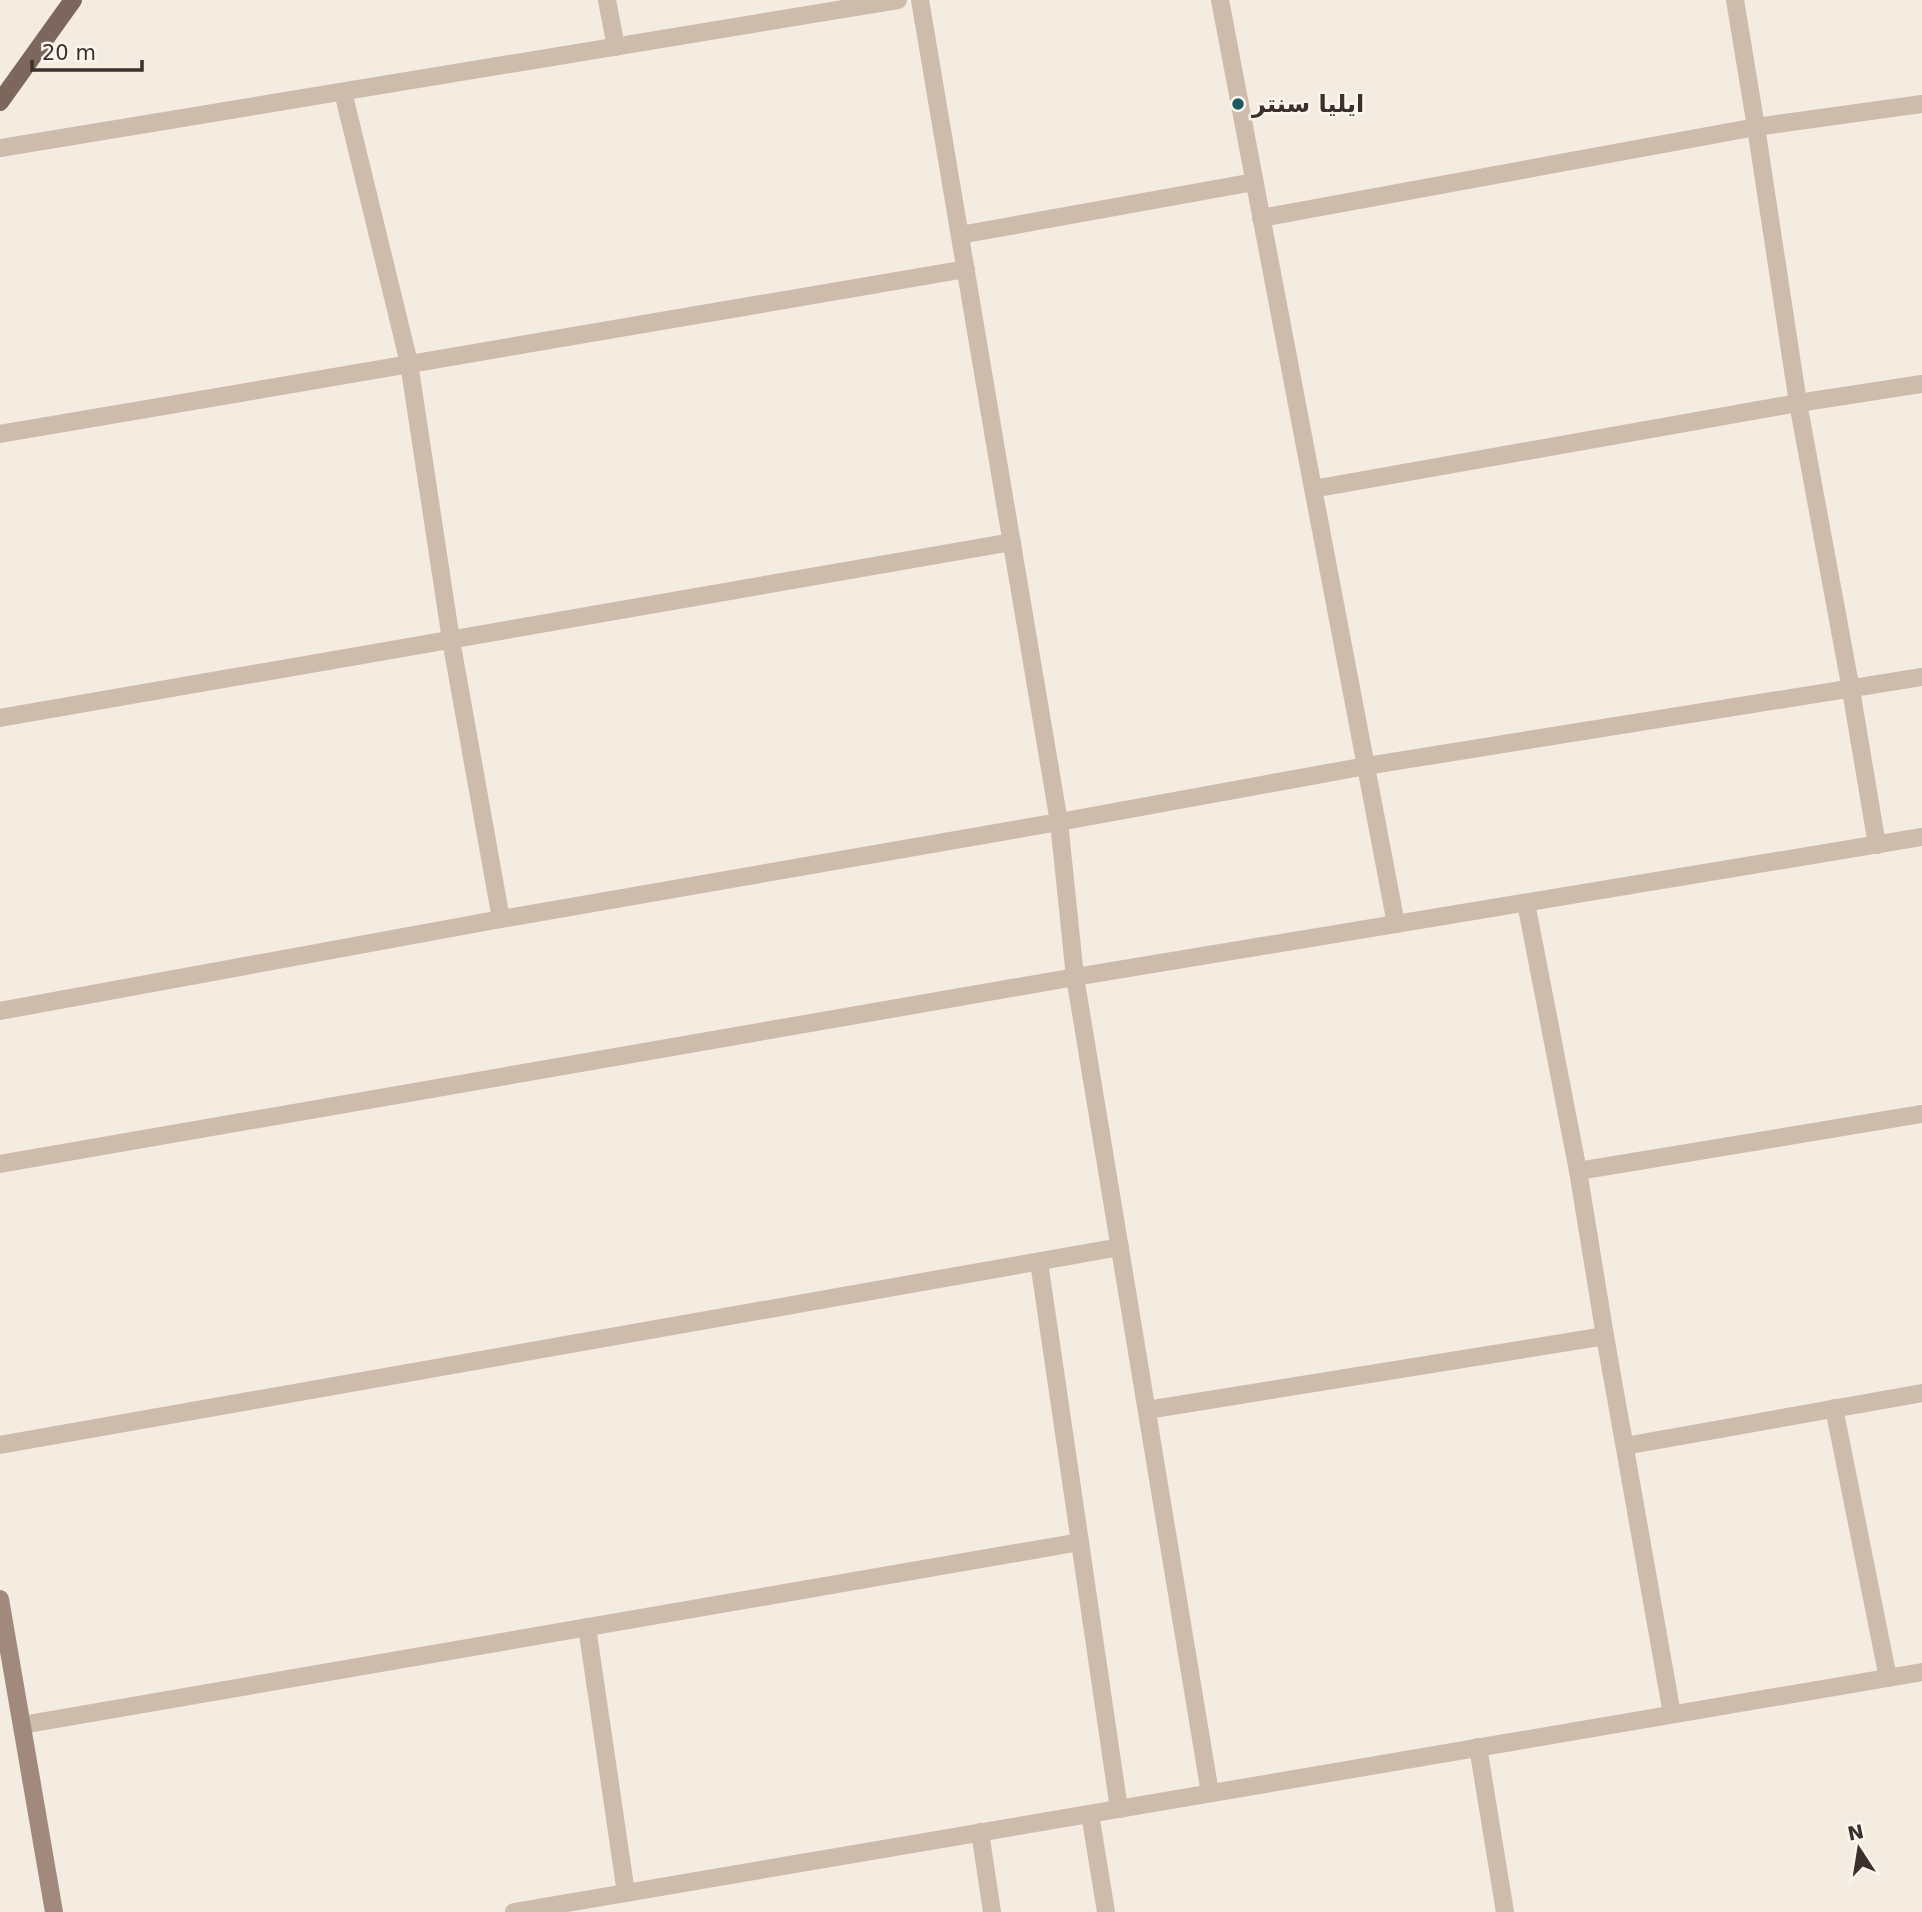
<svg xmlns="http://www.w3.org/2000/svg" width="1922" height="1912" font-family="'DejaVu Sans',Vazirmatn,sans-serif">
<rect width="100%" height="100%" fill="#f4ebe1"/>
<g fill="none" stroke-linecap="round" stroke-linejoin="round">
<polyline stroke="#cdbbac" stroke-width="18" points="343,92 409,363 451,640 501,919"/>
<g stroke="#cdbbac" stroke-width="18">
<polyline points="607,0 616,47"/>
<polyline points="920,0 1059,822 1075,977 1210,1793"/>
<polyline points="1220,0 1396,924"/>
<polyline points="1735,0 1756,127 1798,403 1851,690 1877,845"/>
<polyline points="0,148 898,0"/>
<polyline points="1261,218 1756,127 1922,104"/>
<polyline points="960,235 1254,182"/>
<polyline points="0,434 966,269"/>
<polyline points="1313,489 1798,403 1922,384"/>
<polyline points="0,718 1012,542"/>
<polyline points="1526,903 1578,1171 1605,1336 1672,1714"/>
<polyline points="0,1011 501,919 1059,822 1366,766 1922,677"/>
<polyline points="0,1164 1075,977 1922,837"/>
<polyline points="1578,1171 1922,1114"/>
<polyline points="1039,1262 1119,1809"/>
<polyline points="1834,1408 1888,1678"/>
<polyline points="1147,1410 1605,1336"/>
<polyline points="0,1445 1120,1247"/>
<polyline points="1625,1446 1922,1393"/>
<polyline points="587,1627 626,1893"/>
<polyline points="22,1725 1080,1542"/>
<polyline points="1478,1747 1505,1912"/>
<polyline points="1090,1814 1106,1912"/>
<polyline points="980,1832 992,1912"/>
<polyline points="514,1912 1922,1672"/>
</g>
<polyline stroke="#a18a7d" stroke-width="18" points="0,1599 54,1912"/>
<polyline stroke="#7d675c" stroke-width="18" points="0,102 73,0"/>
</g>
<circle fill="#1f5a5e" stroke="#fbf5ee" stroke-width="2.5" cx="1238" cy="104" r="7"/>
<g text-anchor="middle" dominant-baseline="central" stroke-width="5" stroke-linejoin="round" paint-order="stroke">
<g font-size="24" font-weight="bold" fill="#3b302b" stroke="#fbf5ee" text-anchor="start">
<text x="1252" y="104">ايليا سنتر</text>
</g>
</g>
<g transform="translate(1859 1849) rotate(348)" stroke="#fbf5ee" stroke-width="5" paint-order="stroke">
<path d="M0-5L12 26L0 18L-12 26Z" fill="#3b302b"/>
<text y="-10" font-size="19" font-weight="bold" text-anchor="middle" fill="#3b302b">N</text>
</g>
<path d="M32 60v10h110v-10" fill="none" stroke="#3b302b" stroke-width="3.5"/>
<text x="42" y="60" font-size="21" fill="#3b302b" stroke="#fbf5ee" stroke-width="5" paint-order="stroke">20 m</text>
</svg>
